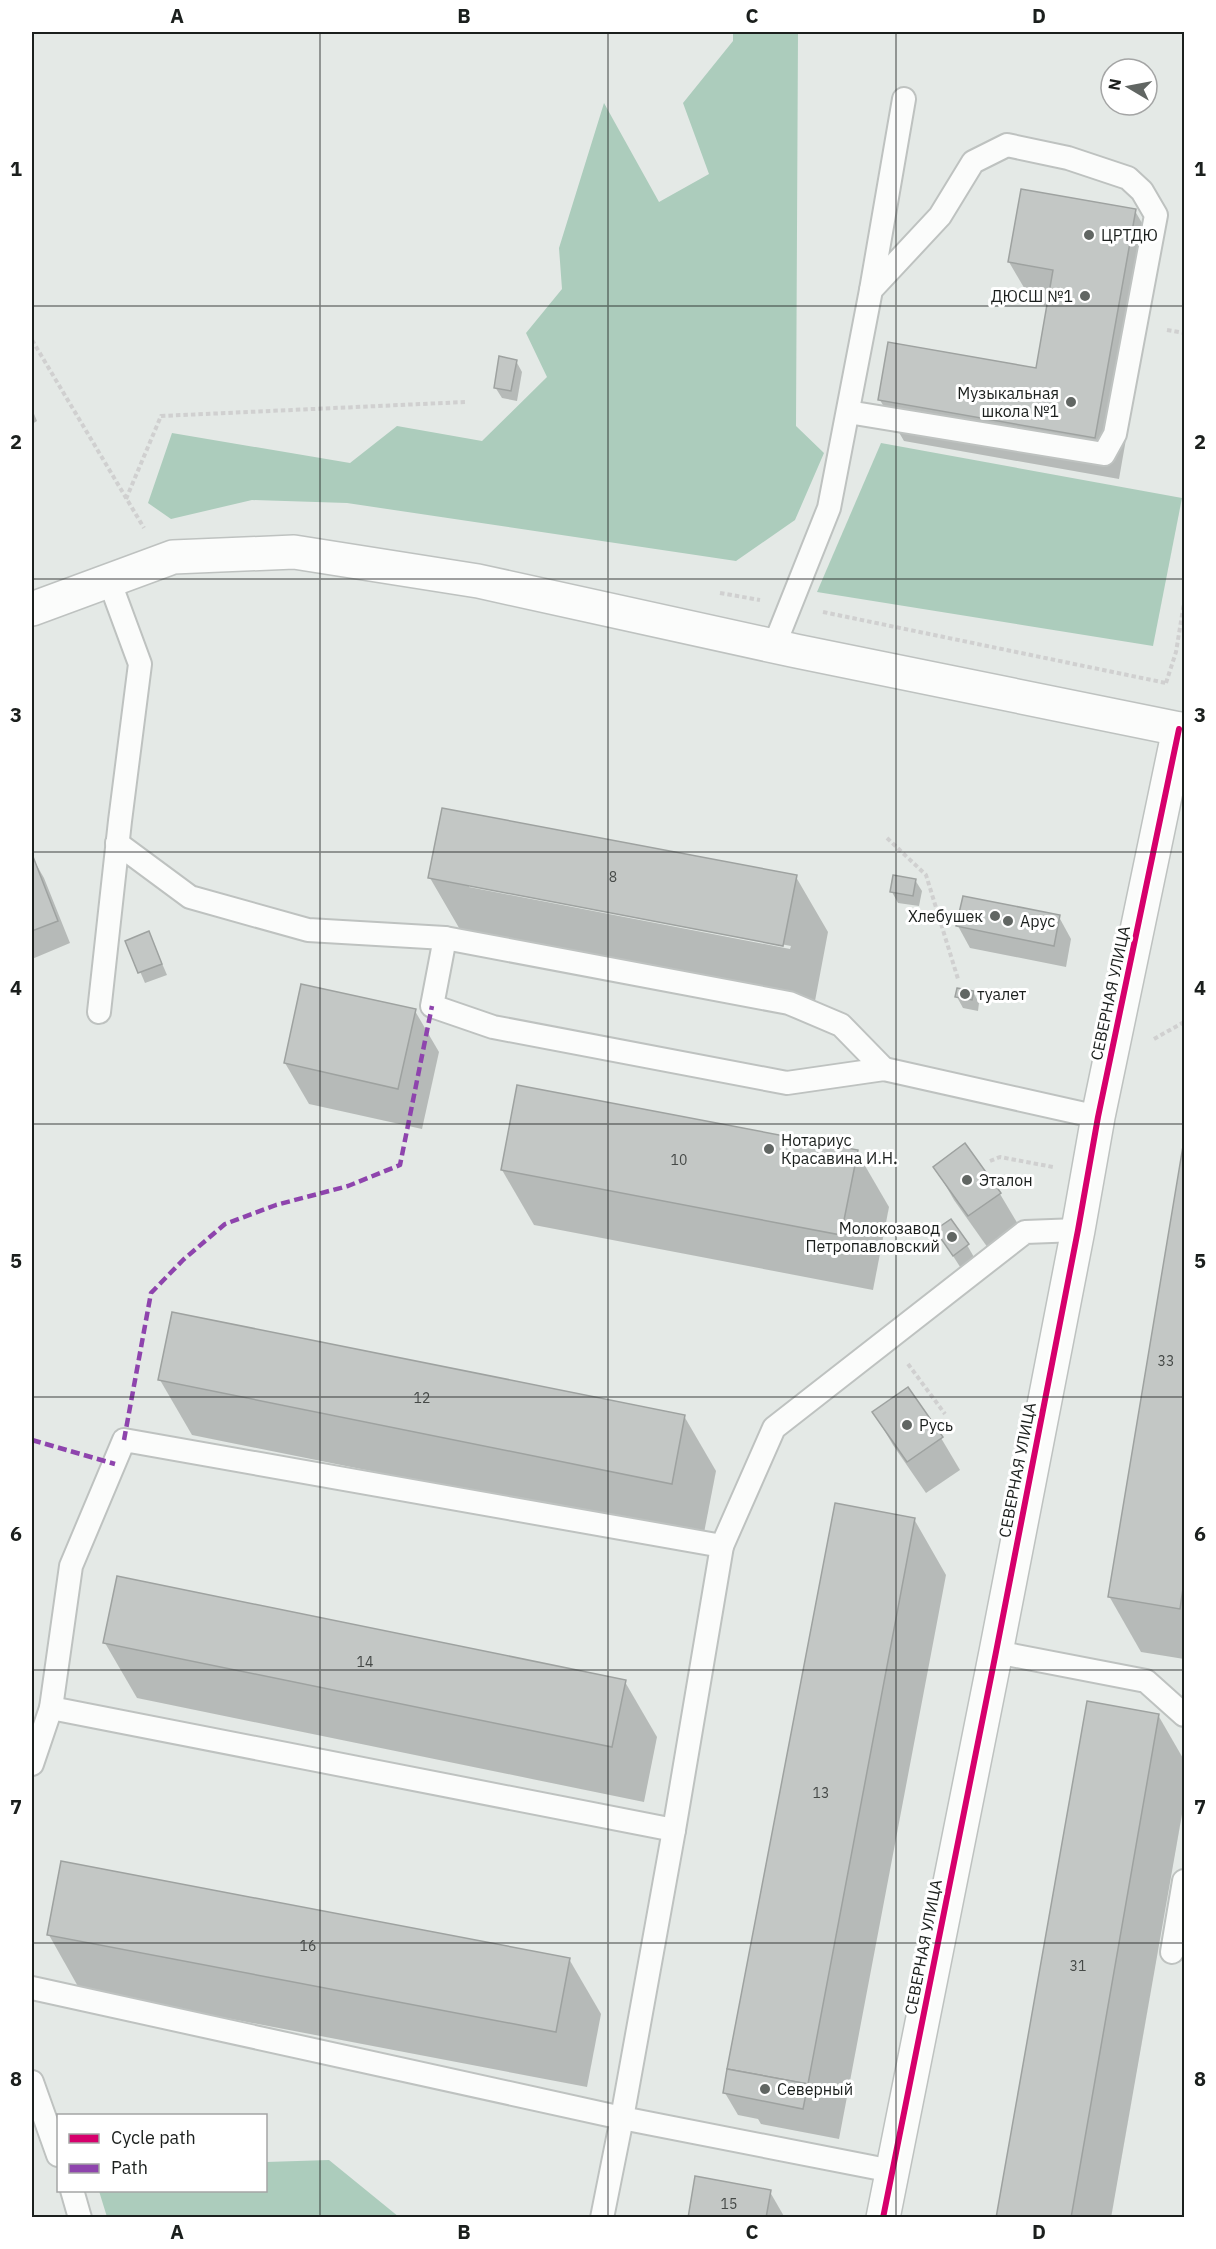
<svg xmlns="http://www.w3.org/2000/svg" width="1216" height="2249" font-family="'IBM Plex Sans',sans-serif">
<rect width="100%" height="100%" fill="#e4e9e6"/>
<g fill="#acccbc">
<polygon points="733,32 798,32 796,426 824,453 795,520 736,561 347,503 252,500 171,519 148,503 172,433 350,463 397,426 482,441 547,377 526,333 562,289 559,248 604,103 659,202 709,174 683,103 733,41"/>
<polygon points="881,443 1182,498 1153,646 817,592"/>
<polygon points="329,2160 399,2217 107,2217 99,2191 266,2190 266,2162"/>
</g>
<g fill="#0003" fill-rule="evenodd">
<polygon points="1135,211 1159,252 1119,479 904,441 880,400 1037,370 1049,306 1033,303 1009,262"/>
<polygon points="516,361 522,372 517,401 502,398 495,387"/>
<polygon points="32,409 37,421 32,424"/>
<polygon points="32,857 44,878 70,943 32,959"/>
<path d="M796 877 828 932 815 1001 462 933 430 878ZM469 884 791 946 790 949 469 887Z"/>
<polygon points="915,880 922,891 919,906 898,903 892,892"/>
<polygon points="1059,917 1071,939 1066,967 970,948 958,926"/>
<polygon points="149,933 167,975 145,983 127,941"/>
<polygon points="973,992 979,1003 978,1011 963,1008 957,997"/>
<polygon points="415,1011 439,1052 422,1129 309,1104 285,1063"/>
<polygon points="1184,1149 1184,1659 1141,1652 1109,1596"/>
<polygon points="857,1152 889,1207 873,1290 534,1225 502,1170"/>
<polygon points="935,1167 1000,1194 1019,1226 988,1248 954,1200"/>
<polygon points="937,1231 967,1245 986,1278 973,1287"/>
<polygon points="160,1380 684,1416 716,1471 703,1538 192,1435"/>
<polygon points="874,1413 941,1438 960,1470 926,1493 893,1445"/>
<polygon points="914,1519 946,1575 839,2139 761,2124 758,2119 738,2115 725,2093"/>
<polygon points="105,1643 625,1682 657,1737 644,1802 137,1698"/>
<polygon points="1158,1715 1184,1760 1184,1803 1111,2218 997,2218"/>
<polygon points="49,1935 569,1959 601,2014 587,2087 80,1990"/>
<polygon points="770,2192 785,2218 689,2218"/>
</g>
<g fill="#c3c7c5" stroke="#9ea2a0" stroke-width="1.5">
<polygon points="1021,189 1136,209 1095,438 878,400 888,342 1036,368 1053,270 1008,262"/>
<polygon points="499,356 517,360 511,391 494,388"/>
<polygon points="442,808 797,875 783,946 428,878"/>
<polygon points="32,854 58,921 32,931"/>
<polygon points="893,875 916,879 913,896 890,892"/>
<polygon points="963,896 1060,915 1054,946 956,926"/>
<polygon points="149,931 162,964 138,973 125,941"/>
<polygon points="301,984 416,1009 398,1089 284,1063"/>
<polygon points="957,988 974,991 972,1000 955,997"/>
<polygon points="517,1085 858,1150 841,1235 501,1170"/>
<polygon points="1184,1140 1184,1581 1180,1609 1108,1597"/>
<polygon points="965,1143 1001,1193 968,1216 933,1167"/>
<polygon points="951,1219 969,1244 953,1256 935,1230"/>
<polygon points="172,1312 685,1415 672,1484 158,1380"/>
<polygon points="908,1387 943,1437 907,1462 872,1412"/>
<polygon points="835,1503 915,1518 808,2084 727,2069"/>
<polygon points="117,1576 626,1680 612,1747 103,1643"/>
<polygon points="1087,1701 1159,1714 1071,2218 996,2218"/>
<polygon points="61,1861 570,1958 556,2032 47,1935"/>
<polygon points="727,2069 808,2084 803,2109 723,2093"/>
<polygon points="695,2176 771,2190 766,2218 688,2218"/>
</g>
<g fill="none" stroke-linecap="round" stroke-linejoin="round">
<g stroke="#bec2c0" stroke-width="26">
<g id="service">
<polyline points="871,290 904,99"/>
<polyline points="774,646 829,508 871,290 940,216 973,162 1007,145 1068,158 1128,178 1142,191 1156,215 1115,434 1104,454 848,412"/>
<polyline points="117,843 190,897 308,930 445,938 789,1003 841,1025 884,1069"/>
<polyline points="445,938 432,1006 493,1027 787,1083 884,1069 1098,1117"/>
<polyline points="99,1012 120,821 140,664 109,580"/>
<polyline points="996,1652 1146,1681 1184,1715"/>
<polyline points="51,1708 674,1830 722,1546"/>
<polyline points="32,1764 51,1708 71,1566 124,1440 722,1546 774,1428 1025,1232 1078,1230"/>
<polyline points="1172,1952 1184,1881"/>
<polyline points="32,1988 622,2118 892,2171"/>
<polyline points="32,2082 58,2155"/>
<polyline points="72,2190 80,2218"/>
<polyline points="602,2218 622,2118 674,1830"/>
</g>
</g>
<g stroke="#bec2c0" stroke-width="36">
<polyline id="minor" points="883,2218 996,1652 1078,1230 1098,1117 1179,729"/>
</g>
<g stroke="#bec2c0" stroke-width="36">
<polyline id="secondary" points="32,609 173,557 294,552 478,581 796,651 1184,730"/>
</g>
<g stroke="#d0d0d0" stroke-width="4" stroke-dasharray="4.5 3" stroke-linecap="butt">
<polyline points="1167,330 1184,333"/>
<polyline points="32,340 144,528"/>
<polyline points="126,499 161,416 465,402"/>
<polyline points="720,593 760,600"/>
<polyline points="823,612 1166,683"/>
<polyline points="1166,683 1176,652 1184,603"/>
<polyline points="887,838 926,875 958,979"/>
<polyline points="1154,1039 1184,1022"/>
<polyline points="990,1161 1000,1157 1053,1167"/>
<polyline points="908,1364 945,1414"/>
</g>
<use href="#service" stroke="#fbfcfb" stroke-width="22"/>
<use href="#minor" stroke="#fbfcfb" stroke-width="33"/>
<use href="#secondary" stroke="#fbfcfb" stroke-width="33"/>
<g stroke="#8e44ad" stroke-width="4.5" stroke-dasharray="9 4.5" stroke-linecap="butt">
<polyline points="32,1440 115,1464"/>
<polyline points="124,1440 151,1293 183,1260 225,1224 276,1205 348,1186 400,1165 432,1006"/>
</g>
<g stroke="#fff" stroke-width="10">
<polyline id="cycleway" points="883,2218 996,1652 1078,1230 1098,1117 1179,729"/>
</g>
<use href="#cycleway" stroke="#d6006c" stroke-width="6"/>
</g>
<path fill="none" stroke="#1b1f1d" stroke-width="1.5" stroke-opacity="0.55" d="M320 32V2218M608 32V2218M896 32V2218M32 306H1184M32 579H1184M32 852H1184M32 1124H1184M32 1397H1184M32 1670H1184M32 1943H1184"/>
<g fill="#616663" stroke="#fff" stroke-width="2">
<circle cx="1089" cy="235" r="6"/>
<circle cx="1085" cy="296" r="6"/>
<circle cx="1071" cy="402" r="6"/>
<circle cx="995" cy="916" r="6"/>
<circle cx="1008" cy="921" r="6"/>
<circle cx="965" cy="994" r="6"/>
<circle cx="769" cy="1149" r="6"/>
<circle cx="967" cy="1180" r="6"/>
<circle cx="952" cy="1237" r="6"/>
<circle cx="907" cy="1425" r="6"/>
<circle cx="765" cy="2089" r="6"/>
</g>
<g text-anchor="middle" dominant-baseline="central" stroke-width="6" stroke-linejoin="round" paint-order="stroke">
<g font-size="14" fill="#454947">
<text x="613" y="877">8</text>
<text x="679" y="1160">10</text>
<text x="1166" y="1361">33</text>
<text x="422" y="1398">12</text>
<text x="365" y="1662">14</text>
<text x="821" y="1793">13</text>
<text x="308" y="1946">16</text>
<text x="1078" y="1966">31</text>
<text x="729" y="2204">15</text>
</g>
<g font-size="16" fill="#1b1f1d" stroke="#fff" text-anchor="start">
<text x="1101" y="235">ЦРТДЮ</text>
<text x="1073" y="296" text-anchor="end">ДЮСШ №1</text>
<text x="1059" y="393" text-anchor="end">Музыкальная<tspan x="1059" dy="18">школа №1</tspan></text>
<text x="983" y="916" text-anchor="end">Хлебушек</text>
<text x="1020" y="921">Арус</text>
<text x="977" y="994">туалет</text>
<text x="781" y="1140">Нотариус<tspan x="781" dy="18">Красавина И.Н.</tspan></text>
<text x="979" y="1180">Эталон</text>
<text x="940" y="1228" text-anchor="end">Молокозавод<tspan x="940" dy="18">Петропавловский</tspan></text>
<text x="919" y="1425">Русь</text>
<text x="777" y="2089">Северный</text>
</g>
<g font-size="16" fill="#1b1f1d" stroke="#fff">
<text transform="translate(1110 993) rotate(-78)">СЕВЕРНАЯ УЛИЦА</text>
<text transform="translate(1017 1470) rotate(-79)">СЕВЕРНАЯ УЛИЦА</text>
<text transform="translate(923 1947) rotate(-79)">СЕВЕРНАЯ УЛИЦА</text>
</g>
</g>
<rect width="1216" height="2249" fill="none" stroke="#ffffff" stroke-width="66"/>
<rect x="57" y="2114" width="210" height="78" fill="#ffffff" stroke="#a4a5a5" stroke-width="1.5"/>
<rect x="69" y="2134" width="30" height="9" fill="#d6006c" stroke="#a4a5a5" stroke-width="1.5"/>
<text x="111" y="2144" font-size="18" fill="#1b1f1d">Cycle path</text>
<rect x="69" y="2164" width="30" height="9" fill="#8e44ad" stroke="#a4a5a5" stroke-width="1.5"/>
<text x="111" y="2174" font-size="18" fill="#1b1f1d">Path</text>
<g transform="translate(1129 87) rotate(280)"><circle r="28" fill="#ffffff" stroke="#a4a5a5" stroke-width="1.5"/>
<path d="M0-4.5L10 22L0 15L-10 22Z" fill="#616663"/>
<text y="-9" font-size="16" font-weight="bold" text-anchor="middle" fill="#1b1f1d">N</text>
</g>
<rect x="33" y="33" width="1150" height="2183" fill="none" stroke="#1b1f1d" stroke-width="2"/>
<g font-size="20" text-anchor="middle" font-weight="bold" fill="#1b1f1d">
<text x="177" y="23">A</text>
<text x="464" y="23">B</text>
<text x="752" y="23">C</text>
<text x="1039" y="23">D</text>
<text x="16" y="176">1</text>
<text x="1200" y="176">1</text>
<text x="16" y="449">2</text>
<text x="1200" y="449">2</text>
<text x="16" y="722">3</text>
<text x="1200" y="722">3</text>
<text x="16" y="995">4</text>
<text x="1200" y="995">4</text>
<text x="16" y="1268">5</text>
<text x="1200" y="1268">5</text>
<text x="16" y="1541">6</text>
<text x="1200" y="1541">6</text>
<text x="16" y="1814">7</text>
<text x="1200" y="1814">7</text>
<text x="16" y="2086">8</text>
<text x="1200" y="2086">8</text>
<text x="177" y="2239">A</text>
<text x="464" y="2239">B</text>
<text x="752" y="2239">C</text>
<text x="1039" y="2239">D</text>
</g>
</svg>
